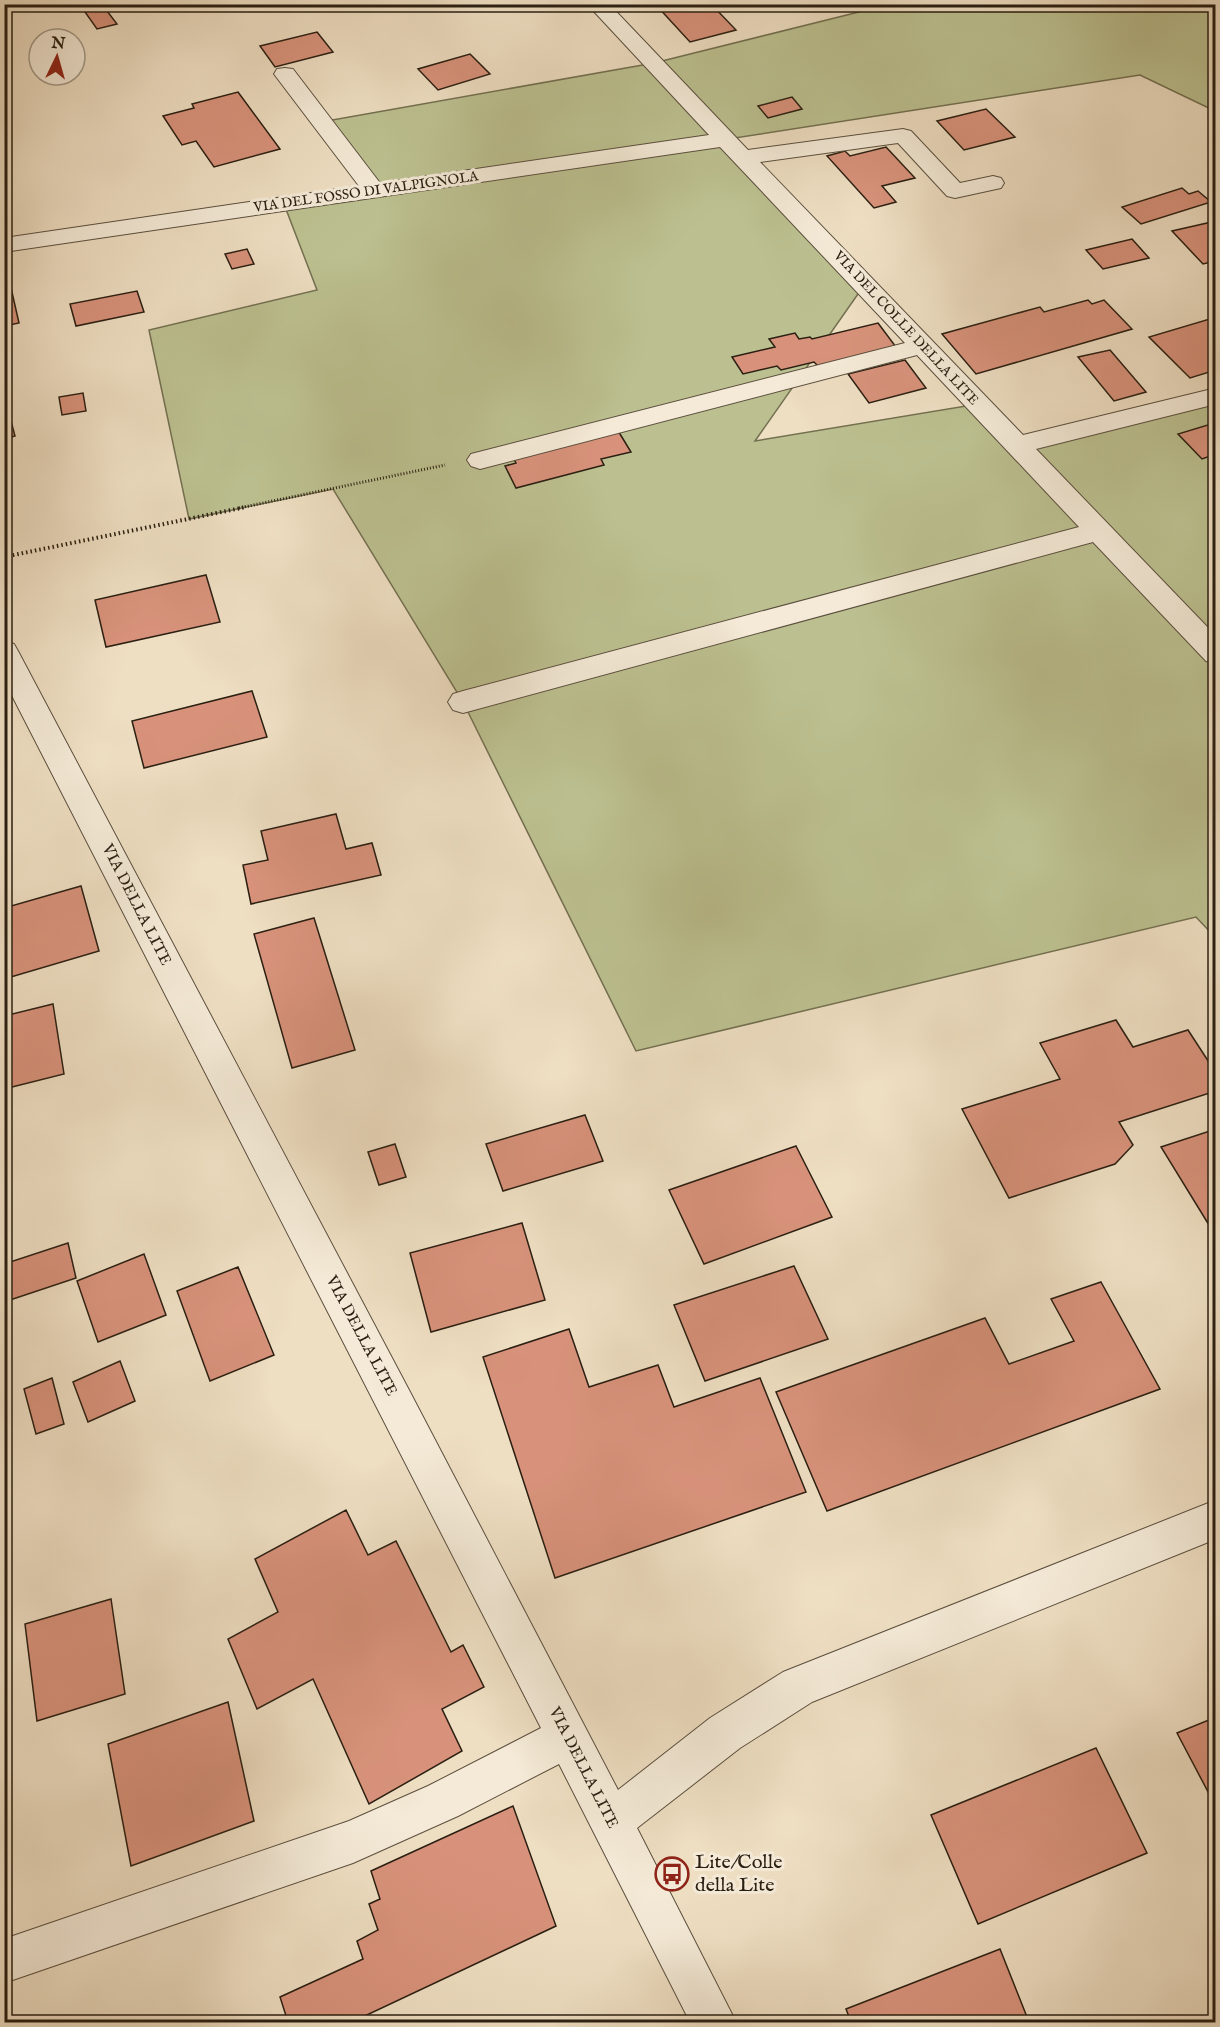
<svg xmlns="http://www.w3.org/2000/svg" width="1220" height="2027" font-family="'IM FELL English',serif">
<rect width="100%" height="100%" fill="#eedec2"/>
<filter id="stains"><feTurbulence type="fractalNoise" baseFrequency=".00333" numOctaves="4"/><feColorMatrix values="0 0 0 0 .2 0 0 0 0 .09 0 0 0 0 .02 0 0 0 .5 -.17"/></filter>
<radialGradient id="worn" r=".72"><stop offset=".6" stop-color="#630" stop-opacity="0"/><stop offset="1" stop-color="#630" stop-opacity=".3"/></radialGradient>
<polygon fill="#bcc090" stroke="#737051" stroke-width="1.5" points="881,5 1215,5 1215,111 1140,75 728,139 865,284 755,441 978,404 1017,445 1215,396 1215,937 1196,917 636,1051 463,702 333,489 189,519 149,330 317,290 284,204 373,191 321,122 654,63 883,6"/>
<g fill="#d8927b" stroke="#2a1f12" stroke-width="1.5">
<polygon points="663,4 711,4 736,30 690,42 657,6"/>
<polygon points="104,7 117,24 97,29 85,12"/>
<polygon points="317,32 333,52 275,67 260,46"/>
<polygon points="470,54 490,74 438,90 418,69"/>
<polygon points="238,92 280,149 214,167 196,141 182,145 163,116 194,108 192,104"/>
<polygon points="792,97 802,109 768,118 758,106"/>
<polygon points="986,109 1015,137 964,150 937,121"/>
<polygon points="886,147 915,178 882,186 896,202 874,208 827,156 845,151 850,156"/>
<polygon points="1182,188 1189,194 1198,191 1211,202 1141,224 1122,207"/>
<polygon points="1216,221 1216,261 1203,264 1172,231"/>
<polygon points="1132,239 1149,258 1103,269 1086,250"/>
<polygon points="247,249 254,264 232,269 225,254"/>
<polygon points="6,266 19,323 4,326 4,267"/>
<polygon points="137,291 144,312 76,326 70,304"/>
<polygon points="1088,300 1092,304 1104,300 1132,329 976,374 942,334 1040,307 1044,312"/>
<polygon points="1213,318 1216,320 1216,370 1190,378 1149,337"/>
<polygon points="878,323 896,347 818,366 814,362 781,370 777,366 743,374 732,357 775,347 769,339 795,333 799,339 810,337 812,339"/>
<polygon points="1110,350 1146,392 1114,401 1078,357"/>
<polygon points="905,360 926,388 869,403 848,374"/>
<polygon points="83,393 86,411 62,415 59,397"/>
<polygon points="4,395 15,436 4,439"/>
<polygon points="1211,424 1216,429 1216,454 1202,459 1178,434"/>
<polygon points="617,429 631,452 601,459 604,465 516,488 505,466 516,463 512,456"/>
<polygon points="206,575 220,622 106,647 95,600"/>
<polygon points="252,691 267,737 144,768 132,721"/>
<polygon points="336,814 346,849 372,843 381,875 251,904 243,865 268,860 261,831"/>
<polygon points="81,886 99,951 4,979 4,908"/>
<polygon points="314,918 355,1050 292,1068 254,934"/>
<polygon points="53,1004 64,1074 4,1089 4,1016"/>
<polygon points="1116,1020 1133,1047 1188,1030 1216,1073 1216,1091 1119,1122 1133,1145 1115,1164 1009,1198 962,1109 1060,1079 1040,1043"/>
<polygon points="585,1115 603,1161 503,1191 486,1144"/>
<polygon points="1216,1129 1216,1223 1209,1225 1161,1147"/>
<polygon points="395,1144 406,1177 379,1185 368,1152"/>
<polygon points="796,1146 832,1217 704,1264 669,1190"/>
<polygon points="522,1223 545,1300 431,1332 410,1253"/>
<polygon points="68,1243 76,1278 7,1301 4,1289 4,1264"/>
<polygon points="144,1254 166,1315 98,1342 77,1281"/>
<polygon points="794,1266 828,1339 705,1381 674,1305"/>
<polygon points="238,1267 274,1355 210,1381 177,1291"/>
<polygon points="1101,1282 1160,1389 827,1511 776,1392 985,1318 1009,1364 1074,1341 1051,1299"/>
<polygon points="569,1329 589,1387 658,1365 674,1407 760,1378 806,1492 555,1578 483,1357"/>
<polygon points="120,1361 135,1401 88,1422 73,1382"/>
<polygon points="52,1378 64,1424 36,1434 24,1389"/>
<polygon points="346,1510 368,1555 396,1541 451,1652 463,1645 484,1687 442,1709 462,1751 369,1804 313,1679 257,1709 228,1639 278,1612 255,1559"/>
<polygon points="111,1599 125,1694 37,1721 25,1624"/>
<polygon points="228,1702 254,1821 131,1866 108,1744"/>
<polygon points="1216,1717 1216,1807 1177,1733"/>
<polygon points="1096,1748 1147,1853 978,1924 931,1815"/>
<polygon points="513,1806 556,1926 352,2022 288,2022 280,1997 363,1959 357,1941 378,1930 369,1904 380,1899 371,1871"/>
<polygon points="1000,1949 1029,2022 851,2022 846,2009"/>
</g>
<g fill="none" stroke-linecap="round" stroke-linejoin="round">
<g stroke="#5b4f3e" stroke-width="2">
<g id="minor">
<polygon points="587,4 609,4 748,150 903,129 911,131 960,183 993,176 1001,178 1004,183 1001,188 955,198 947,196 898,143 760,162 1023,435 1216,388 1216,404 1036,449 1216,636 1216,664 1206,661 1093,542 463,713 453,710 448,702 453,694 463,691 1079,527 917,355 480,469 471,466 467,460 471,454 905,343 720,147 4,252 4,238 359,186 274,74 277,69 285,68 293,69 380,183 709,135"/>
<polygon points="4,641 14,644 18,651 409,1390 618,1790 710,1718 783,1672 1216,1500 1216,1539 812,1702 740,1748 637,1828 736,2022 690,2022 559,1764 458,1816 353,1863 4,1983 4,1939 349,1821 428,1786 541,1728 4,680"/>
</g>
</g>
<polyline stroke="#2a1f12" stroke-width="3" stroke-dasharray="1 2" stroke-linecap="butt" points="239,508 445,465"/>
<polyline stroke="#2a1f12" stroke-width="4" stroke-dasharray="1.5 3" stroke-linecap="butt" points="4,557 246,507"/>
<use href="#minor" fill="#f4ead7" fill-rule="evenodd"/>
</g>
<defs>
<g id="bus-ring" transform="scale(1.725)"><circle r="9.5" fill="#f4ead7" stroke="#8f2418" stroke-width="1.5"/><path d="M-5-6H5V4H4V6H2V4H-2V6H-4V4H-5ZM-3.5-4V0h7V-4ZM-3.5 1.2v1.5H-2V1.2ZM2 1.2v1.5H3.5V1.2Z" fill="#8f2418"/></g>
</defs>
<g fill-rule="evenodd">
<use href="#bus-ring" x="672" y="1874"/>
</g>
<g text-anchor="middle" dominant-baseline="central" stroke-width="6" stroke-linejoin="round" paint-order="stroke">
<g font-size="14" fill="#2a1f12" stroke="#f4ead7">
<text transform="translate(366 192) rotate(-8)">VIA DEL FOSSO DI VALPIGNOLA</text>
<text transform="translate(906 328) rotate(47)">VIA DEL COLLE DELLA LITE</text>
</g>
<g font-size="16" fill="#2a1f12" stroke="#f4ead7">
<text transform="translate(136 905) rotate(63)">VIA DELLA LITE</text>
<text transform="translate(361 1336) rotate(62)">VIA DELLA LITE</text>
<text transform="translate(583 1768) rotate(63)">VIA DELLA LITE</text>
</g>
<g font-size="20" fill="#2a1f12" stroke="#f4ead7" text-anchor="start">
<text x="695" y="1862">Lite/Colle<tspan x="695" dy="23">della Lite</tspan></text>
</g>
</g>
<rect width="1220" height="2027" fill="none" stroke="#eedec2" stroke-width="24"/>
<rect x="6" y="6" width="1208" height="2015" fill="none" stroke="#2a1f12" stroke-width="3"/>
<rect x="12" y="12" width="1196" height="2003" fill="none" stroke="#2a1f12" stroke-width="1.5"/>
<g transform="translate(57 57) rotate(5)"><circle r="28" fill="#f4ead7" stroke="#a39988" stroke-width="1.5"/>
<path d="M0-4.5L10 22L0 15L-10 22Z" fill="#8f2418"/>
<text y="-9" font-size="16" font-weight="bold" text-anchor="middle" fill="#2a1f12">N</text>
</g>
<rect width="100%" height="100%" filter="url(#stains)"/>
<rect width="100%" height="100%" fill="url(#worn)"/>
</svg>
